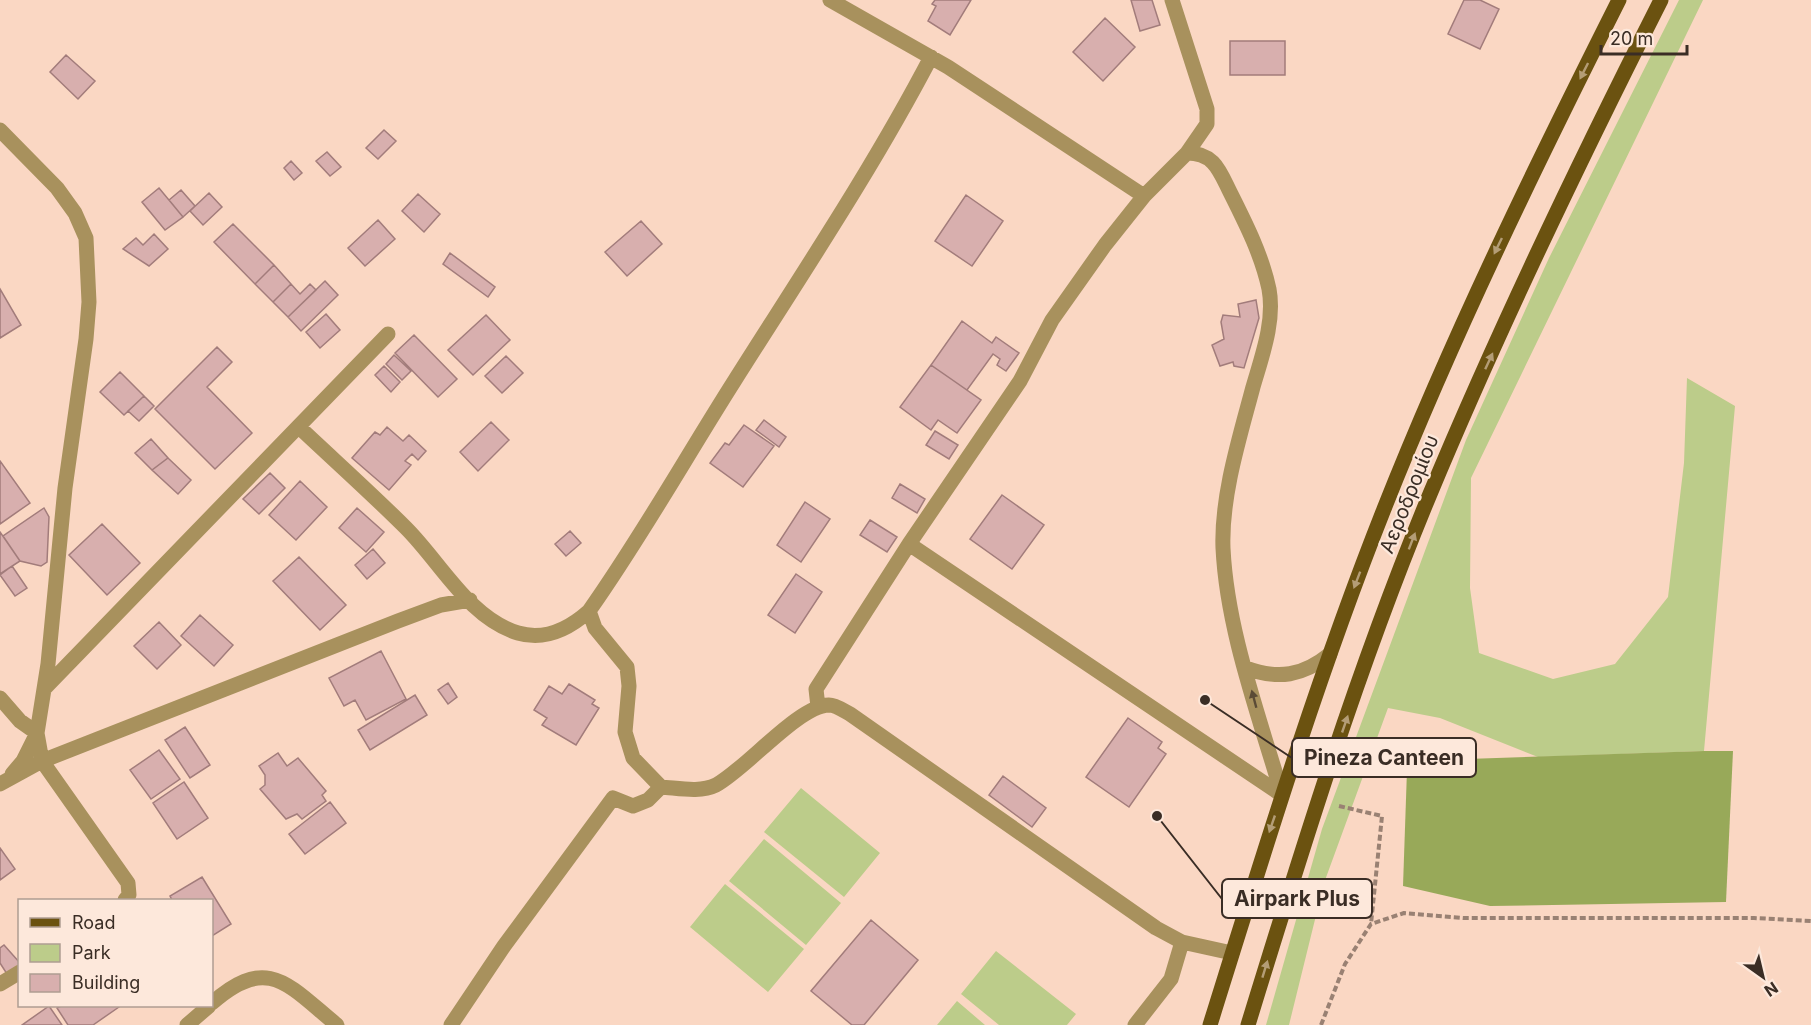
<svg xmlns="http://www.w3.org/2000/svg" width="1811" height="1025" font-family="Inter,sans-serif">
	<style>
		.green { fill: #bccc8a }
		.forest { fill: #98a959 }
		.building { fill: #d8afae; stroke: #a27c7b; stroke-width: 1.5 }
		.lines { fill: none; stroke-linecap: round; stroke-linejoin: round }
		.path { stroke: #998173; stroke-width: 4; stroke-dasharray: 6 3; stroke-linecap: butt }
		.minor { stroke: #a8915d; stroke-width: 15 }
		.major { stroke: #6b5210; stroke-width: 15 }
		.oneway { fill: #b49d76 }
		.oneway2 { fill: #5b4b36 }
		.labels { text-anchor: middle; stroke-width: 4.5; stroke-linejoin: round; paint-order: stroke }
		.street-label { font-size: 20px; fill: #3a2d25; stroke: #fde8db }
		.leader { fill: none; stroke: #3a2d25; stroke-width: 2 }
		.callout-dot { fill: #3a2d25; stroke: #fde8db; stroke-width: 2 }
		.callout { fill: #fde8db; stroke: #3a2d25; stroke-width: 2 }
		.callout-label { font-size: 21px; text-anchor: middle; font-weight: bold; fill: #3a2d25 }
	</style>
	<rect width="100%" height="100%" fill="#fad7c3"/>
	<!-- green -->
	<path class="green" d="M 1679,0 L 1703,0 L 1471,478 L 1470,588 L 1479,653 L 1553,679 L 1615,664 L 1668,597 L 1684,463 L 1687,378 L 1735,406 L 1704,751 L 1538,757 L 1440,718 L 1388,708 L 1324,883 L 1289,1025 L 1266,1025 L 1322,829 L 1466,440 L 1549,258 Z
		M 801,788 L 880,853 L 844,897 L 764,832 Z
		M 764,839 L 841,903 L 806,945 L 729,881 Z
		M 725,884 L 804,949 L 768,992 L 690,927 Z
		M 996,951 L 1076,1014 L 1067,1025 L 999,1025 L 961,994 Z
		M 957,1001 L 985,1025 L 937,1025 Z"/>
	<!-- forest -->
	<path class="forest" d="M 1704,751 L 1733,751 L 1726,902 L 1490,906 L 1403,886 L 1407,770 L 1467,759 Z"/>
	<!-- building -->
	<path class="building" d="M 935,0 L 971,0 L 950,35 L 928,21 L 936,6 L 932,4 Z
		M 1131,0 L 1152,0 L 1160,25 L 1140,31 Z
		M 1464,0 L 1480,0 L 1499,9 L 1480,49 L 1448,34 Z
		M 1105,18 L 1135,47 L 1103,81 L 1073,52 Z
		M 1230,41 L 1285,41 L 1285,75 L 1230,75 Z
		M 66,55 L 95,81 L 78,99 L 50,72 Z
		M 384,130 L 396,141 L 378,159 L 366,148 Z
		M 327,152 L 341,167 L 330,176 L 316,161 Z
		M 291,161 L 302,173 L 294,180 L 284,168 Z
		M 159,188 L 183,217 L 165,230 L 142,202 Z
		M 181,190 L 195,206 L 183,217 L 169,200 Z
		M 209,193 L 222,207 L 203,225 L 190,211 Z
		M 418,194 L 440,214 L 424,232 L 402,211 Z
		M 966,195 L 1003,221 L 972,266 L 935,241 Z
		M 378,220 L 395,239 L 365,266 L 348,248 Z
		M 641,221 L 662,244 L 627,276 L 605,252 Z
		M 233,224 L 274,265 L 255,284 L 214,242 Z
		M 154,234 L 168,249 L 149,266 L 123,249 L 136,238 L 143,245 Z
		M 450,253 L 495,287 L 488,297 L 443,264 Z
		M 274,265 L 291,284 L 273,302 L 255,284 Z
		M 325,281 L 338,295 L 301,331 L 288,317 Z
		M 291,284 L 300,294 L 310,284 L 316,290 L 288,317 L 273,302 Z
		M 0,289 L 21,325 L 0,338 Z
		M 1256,300 L 1259,318 L 1244,368 L 1234,366 L 1233,362 L 1220,366 L 1212,345 L 1224,339 L 1221,322 L 1223,315 L 1240,317 L 1238,304 Z
		M 326,314 L 340,330 L 320,348 L 306,332 Z
		M 486,315 L 510,340 L 473,375 L 448,350 Z
		M 962,321 L 992,343 L 996,337 L 1019,353 L 1006,371 L 997,365 L 1000,359 L 993,354 L 967,390 L 931,365 Z
		M 414,335 L 457,379 L 438,397 L 395,353 Z
		M 217,347 L 232,362 L 207,387 L 252,433 L 215,469 L 155,409 Z
		M 394,355 L 411,371 L 402,380 L 386,364 Z
		M 506,356 L 523,373 L 502,393 L 485,376 Z
		M 931,365 L 981,400 L 957,433 L 938,420 L 931,430 L 900,407 Z
		M 384,366 L 400,382 L 391,392 L 375,375 Z
		M 120,372 L 144,396 L 124,415 L 100,392 Z
		M 144,396 L 154,406 L 139,421 L 128,411 Z
		M 764,420 L 786,437 L 779,447 L 756,430 Z
		M 491,422 L 509,440 L 478,471 L 460,452 Z
		M 744,425 L 774,446 L 743,487 L 710,463 L 725,443 L 729,445 Z
		M 387,427 L 403,441 L 409,435 L 426,451 L 418,460 L 412,454 L 405,461 L 411,465 L 389,490 L 352,458 L 375,432 L 380,435 Z
		M 935,431 L 958,445 L 949,459 L 926,445 Z
		M 151,439 L 168,458 L 152,470 L 135,453 Z
		M 168,458 L 191,480 L 178,494 L 152,470 Z
		M 0,461 L 30,503 L 0,524 Z
		M 270,473 L 285,488 L 259,514 L 243,499 Z
		M 300,481 L 327,507 L 296,540 L 269,515 Z
		M 900,484 L 925,499 L 917,513 L 892,498 Z
		M 1002,495 L 1044,525 L 1012,569 L 970,539 Z
		M 805,502 L 830,519 L 801,562 L 777,545 Z
		M 44,508 L 49,517 L 47,562 L 41,566 L 20,561 L 3,536 Z
		M 357,508 L 384,532 L 366,552 L 339,528 Z
		M 870,520 L 897,537 L 887,552 L 860,535 Z
		M 102,524 L 140,563 L 107,595 L 69,555 Z
		M 570,531 L 581,543 L 566,556 L 555,544 Z
		M 0,532 L 20,561 L 0,574 Z
		M 373,549 L 385,563 L 367,579 L 355,565 Z
		M 299,557 L 346,605 L 320,630 L 273,581 Z
		M 12,566 L 27,588 L 15,596 L 0,575 Z
		M 796,574 L 822,592 L 795,633 L 768,615 Z
		M 200,615 L 233,645 L 214,666 L 181,636 Z
		M 159,622 L 181,645 L 157,669 L 134,646 Z
		M 381,651 L 406,699 L 366,720 L 355,700 L 344,706 L 329,678 Z
		M 448,683 L 457,697 L 448,704 L 438,690 Z
		M 569,684 L 595,700 L 592,704 L 599,708 L 576,745 L 542,725 L 547,718 L 534,710 L 549,686 L 562,694 Z
		M 415,695 L 427,715 L 370,750 L 358,730 Z
		M 1128,718 L 1162,742 L 1158,748 L 1166,754 L 1129,807 L 1086,777 Z
		M 185,727 L 210,765 L 190,778 L 165,740 Z
		M 159,750 L 180,779 L 151,799 L 130,770 Z
		M 278,753 L 287,766 L 298,758 L 326,791 L 322,795 L 326,801 L 302,819 L 297,814 L 286,819 L 260,789 L 265,785 L 265,775 L 259,766 Z
		M 1003,776 L 1046,808 L 1032,827 L 989,795 Z
		M 184,782 L 208,818 L 177,839 L 153,803 Z
		M 330,802 L 346,823 L 305,854 L 289,834 Z
		M 0,848 L 15,869 L 0,880 Z
		M 202,877 L 231,924 L 212,936 L 212,900 L 172,900 L 170,896 Z
		M 871,920 L 918,960 L 864,1025 L 852,1025 L 811,991 Z
		M 4,945 L 20,963 L 20,965 L 7,974 L 0,963 L 0,948 Z
		M 49,1006 L 62,1025 L 22,1025 Z
		M 61,1006 L 118,1006 L 119,1007 L 93,1025 L 68,1025 L 57,1008 Z"/>
	<g class="lines">
		<!-- path -->
		<path class="path" d="M 1339,806 L 1382,816 L 1371,924
			M 1321,1025 L 1345,964 L 1371,924 L 1404,913 L 1463,918 L 1754,918 L 1811,921"/>
		<!-- minor -->
		<path class="minor" d="M 830,0 L 948,67 L 1144,196
			M 1172,0 L 1207,109 L 1207,124 L 1187,153
			M 0,130 L 57,188 L 75,213 L 86,238 L 89,302 L 86,339 L 65,488 L 48,664 L 37,733 L 42,761 L 128,883 L 129,895 L 125,900
			M 299,427 C 335,461 371,493 406,528 C 441,563 469,618 518,633 C 545,641 570,628 589,611 C 642,536 686,457 735,380 C 802,274 873,168 931,57
			M 909,544 L 1282,795
			M 589,611 L 595,628 L 627,667 L 629,686 L 625,732 L 633,758 L 661,787 C 678,788 700,793 716,785 C 747,768 798,706 829,705 C 836,705 844,711 850,714 L 1156,928 L 1182,942 L 1232,953
			M 1246,668 C 1278,680 1303,676 1330,654
			M 44,689 L 388,334
			M 0,698 L 20,721 L 37,733 L 23,761 L 12,774
			M 818,707 L 816,689 L 909,544 L 1020,381 L 1052,320 L 1105,245 L 1144,196 L 1187,153 C 1216,153 1220,173 1232,196 C 1247,226 1262,256 1269,289 C 1275,321 1262,356 1253,387 C 1240,436 1221,496 1223,548 C 1227,631 1259,715 1282,795
			M 0,784 L 42,761 L 398,621 L 441,605 L 470,600
			M 0,984 L 20,972
			M 212,1003 C 268,953 289,986 337,1025
			M 187,1025 L 209,1006
			M 451,1025 L 504,946 L 613,798 L 633,806 L 648,800 L 661,787
			M 1135,1025 L 1171,979 L 1182,942"/>
		<!-- major -->
		<path class="major" d="M 1210,1025 C 1264,852 1317,678 1384,509 C 1453,335 1535,167 1619,0
			M 1248,1025 C 1303,846 1358,667 1430,494 C 1500,326 1579,162 1661,0"/>
	</g>
	<!-- one-way arrows -->
	<defs><path id="oneway-solid" d="M-6-.8H1V-3.2L6.5 0L1 3.2V.8H-6Z" transform="scale(1.5)"/></defs>
	<g class="oneway">
		<use href="#oneway-solid" transform="translate(1584 71) rotate(117)"/>
		<use href="#oneway-solid" transform="translate(1498 246) rotate(116)"/>
		<use href="#oneway-solid" transform="translate(1489 361) rotate(-65)"/>
		<use href="#oneway-solid" transform="translate(1412 541) rotate(-69)"/>
		<use href="#oneway-solid" transform="translate(1357 580) rotate(111)"/>
		<use href="#oneway-solid" transform="translate(1345 724) rotate(-71)"/>
		<use href="#oneway-solid" transform="translate(1272 824) rotate(109)"/>
		<use href="#oneway-solid" transform="translate(1265 969) rotate(-73)"/>
	</g>
	<use class="oneway2" href="#oneway-solid" transform="translate(1254 699) rotate(-105)"/>
	<g class="labels">
		<!-- street labels -->
		<g class="street-label">
			<text transform="translate(1409 494) rotate(-68)" y="7">Αεροδρομίου</text>
		</g>
	</g>
	<!-- callouts -->
	<path class="leader" d="M1205 700L1292 758M1157 816L1222 899"/>
	<g class="callout-dot">
		<circle cx="1205" cy="700" r="6"/>
		<circle cx="1157" cy="816" r="6"/>
	</g>
	<g class="callout">
		<rect x="1292" y="738" width="184" height="39" rx="6"/>
		<rect x="1222" y="879" width="150" height="39" rx="6"/>
	</g>
	<g class="callout-label">
		<text x="1384" y="765">Pineza Canteen</text>
		<text x="1297" y="906">Airpark Plus</text>
	</g>
	<!-- legend -->
	<rect x="18" y="899" width="195" height="108" fill="#fde8db" stroke="#af9d92" stroke-width="1.5"/>
	<rect x="30" y="918" width="30" height="9" fill="#6b5210" stroke="#af9d92" stroke-width="1.5"/>
	<text x="72" y="929" font-size="18" fill="#3a2d25">Road</text>
	<rect x="30" y="944" width="30" height="18" fill="#bccc8a" stroke="#af9d92" stroke-width="1.5"/>
	<text x="72" y="959" font-size="18" fill="#3a2d25">Park</text>
	<rect x="30" y="974" width="30" height="18" fill="#d8afae" stroke="#af9d92" stroke-width="1.5"/>
	<text x="72" y="989" font-size="18" fill="#3a2d25">Building</text>
	<!-- north arrow -->
	<g transform="translate(1763 977) rotate(146)" stroke="#fde8db" stroke-width="4.5" paint-order="stroke">
	<path d="M0-4.5L10 22L0 15L-10 22Z" fill="#3a2d25"/>
	<text y="-9" font-size="16" font-weight="bold" text-anchor="middle" fill="#3a2d25">N</text>
	</g>
	<!-- scale -->
	<path d="M1601 45v9h86v-9" fill="none" stroke="#3a2d25" stroke-width="3"/>
	<text x="1610" y="45" font-size="18" fill="#3a2d25" stroke="#fde8db" stroke-width="4.5" paint-order="stroke">20 m</text>
</svg>
